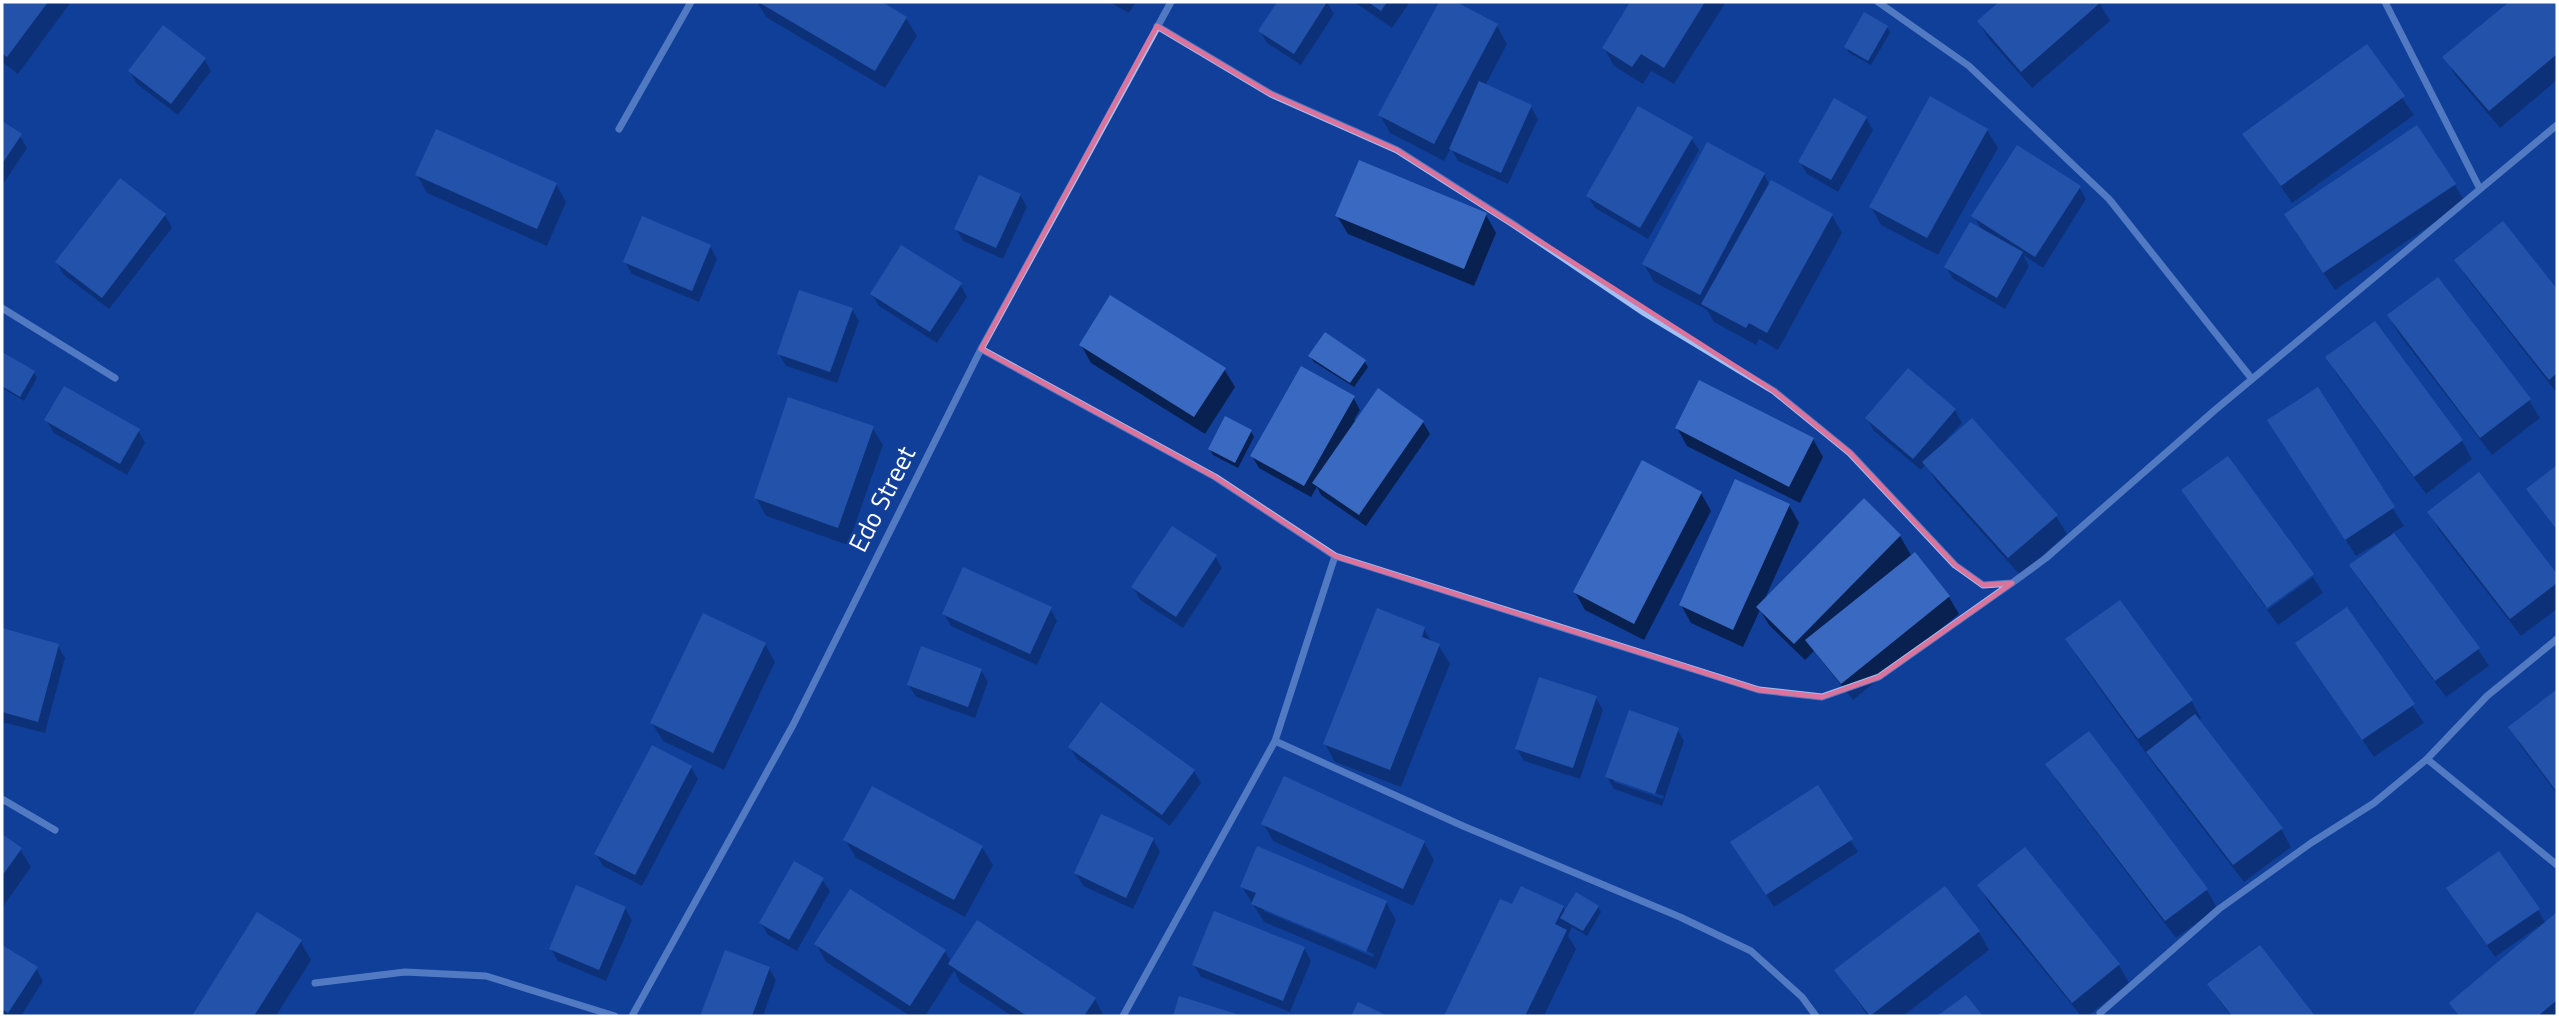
<svg xmlns="http://www.w3.org/2000/svg" width="2559" height="1018" font-family="'Titillium Web',sans-serif">
	<style>
		.shadow { fill: #0007; fill-rule: evenodd }
		.building { fill: #3a69c1 }
		.lines { fill: none; stroke-linecap: round; stroke-linejoin: round }
		.street { stroke: #a3c0f4; stroke-width: 7 }
		.marked { fill: none; stroke: #da749d; stroke-width: 5; stroke-linejoin: round }
		.labels { text-anchor: middle; stroke-width: 5; stroke-linejoin: round; paint-order: stroke }
		.street-label { font-size: 26px; fill: #fff; stroke: #113f99 }
	</style>
	<rect width="100%" height="100%" fill="#113f99"/>
	<!-- shadow -->
	<path class="shadow" d="M 2,2 L 71,2 L 18,74 L 2,62 Z
		M 757,2 L 879,2 L 906,18 L 917,36 L 885,88 L 766,17 Z
		M 1109,2 L 1136,2 L 1129,13 Z
		M 1279,2 L 1327,2 L 1334,14 L 1301,65 L 1267,43 L 1260,31 Z
		M 1354,2 L 1410,2 L 1392,28 Z
		M 1441,2 L 1452,2 L 1497,26 L 1507,44 L 1485,86 L 1531,107 L 1538,119 L 1508,184 L 1458,161 L 1451,148 L 1444,161 L 1390,133 L 1380,115 Z
		M 1632,2 L 1726,2 L 1674,84 L 1651,71 L 1643,84 L 1614,66 L 1604,48 Z
		M 2002,2 L 2099,2 L 2110,21 L 2032,88 L 1989,39 L 1979,22 Z
		M 2512,2 L 2557,2 L 2557,80 L 2500,128 L 2455,75 L 2445,57 Z
		M 1887,27 L 1890,33 L 1871,65 L 1849,53 L 1846,47 Z
		M 2367,47 L 2414,115 L 2292,203 L 2245,134 Z
		M 204,59 L 211,71 L 178,115 L 137,84 L 130,72 Z
		M 1866,118 L 1873,130 L 1838,192 L 1807,174 L 1800,162 Z
		M 2,123 L 20,136 L 27,148 L 2,186 Z
		M 1987,130 L 1998,148 L 1938,255 L 1881,225 L 1871,207 Z
		M 1691,138 L 1699,150 L 1648,239 L 1595,208 L 1588,196 Z
		M 1764,174 L 1770,186 L 1832,215 L 1842,233 L 1778,350 L 1759,339 L 1756,345 L 1714,322 L 1707,310 L 1654,282 L 1644,264 Z
		M 417,175 L 556,184 L 566,202 L 547,246 L 427,193 Z
		M 2455,185 L 2465,202 L 2335,290 L 2296,233 Z
		M 2079,187 L 2086,199 L 2043,268 L 2023,255 L 2029,266 L 2005,309 L 1953,279 L 1946,267 L 1982,231 L 1974,216 Z
		M 1020,195 L 1027,207 L 1003,259 L 963,241 L 956,229 Z
		M 165,215 L 172,228 L 109,309 L 64,275 L 57,263 Z
		M 1486,215 L 1496,233 L 1474,286 L 1348,234 L 1337,216 Z
		M 2503,223 L 2557,292 L 2557,393 L 2467,278 L 2456,260 Z
		M 710,246 L 717,259 L 699,302 L 632,274 L 625,262 Z
		M 2437,279 L 2529,400 L 2540,418 L 2492,455 L 2399,334 L 2389,316 Z
		M 960,284 L 967,297 L 937,343 L 879,306 L 872,294 Z
		M 852,309 L 859,321 L 837,383 L 786,366 L 779,354 Z
		M 2374,324 L 2462,441 L 2472,459 L 2426,494 L 2338,376 L 2327,358 Z
		M 1081,345 L 1224,369 L 1235,387 L 1205,434 L 1091,363 Z
		M 2,354 L 34,372 L 37,378 L 24,401 L 2,388 Z
		M 1310,356 L 1364,361 L 1368,367 L 1354,387 L 1314,362 Z
		M 2317,390 L 2404,526 L 2392,533 L 2478,649 L 2489,666 L 2446,697 L 2362,584 L 2352,566 L 2387,540 L 2386,538 L 2356,556 L 2280,438 Z
		M 1353,397 L 1360,410 L 1354,420 L 1357,422 L 1423,422 L 1430,434 L 1366,526 L 1321,495 L 1317,487 L 1311,497 L 1259,468 L 1252,456 Z
		M 1955,410 L 1962,423 L 1947,439 L 2056,516 L 2067,534 L 2020,575 L 1935,480 L 1926,464 L 1921,470 L 1874,431 L 1867,418 Z
		M 46,420 L 138,430 L 145,443 L 127,475 L 54,433 Z
		M 872,427 L 883,445 L 848,545 L 766,516 L 756,498 Z
		M 1677,428 L 1813,439 L 1823,457 L 1800,503 L 1687,446 Z
		M 1251,431 L 1254,437 L 1238,468 L 1213,455 L 1210,449 Z
		M 2479,475 L 2557,577 L 2557,609 L 2521,636 L 2439,530 L 2429,512 Z
		M 2183,490 L 2311,574 L 2265,607 Z
		M 1701,493 L 1711,511 L 1644,640 L 1585,610 L 1575,592 Z
		M 1789,505 L 1799,523 L 1764,601 L 1900,536 L 1912,557 L 1949,597 L 1959,614 L 1853,700 L 1814,651 L 1805,660 L 1769,625 L 1760,610 L 1743,647 L 1691,623 L 1681,605 Z
		M 1215,556 L 1222,568 L 1183,628 L 1140,600 L 1133,587 Z
		M 2313,577 L 2323,593 L 2278,625 L 2267,610 Z
		M 1050,608 L 1057,621 L 1037,665 L 951,626 L 944,614 Z
		M 2347,609 L 2424,723 L 2374,757 L 2308,661 Z
		M 1424,629 L 1432,643 L 1439,646 L 1450,664 L 1401,787 L 1335,762 L 1325,744 Z
		M 2,630 L 58,646 L 65,658 L 45,733 L 2,722 Z
		M 2067,640 L 2191,700 L 2201,718 L 2198,721 L 2281,829 L 2291,847 L 2244,882 L 2158,770 L 2078,658 Z
		M 765,644 L 775,662 L 724,770 L 663,741 L 652,723 Z
		M 981,670 L 988,682 L 975,718 L 916,697 L 909,685 Z
		M 2556,693 L 2557,695 L 2557,794 L 2520,745 L 2510,727 Z
		M 1596,698 L 1603,710 L 1580,779 L 1524,761 L 1517,749 Z
		M 1677,729 L 1684,741 L 1662,806 L 1614,789 L 1607,777 ZM 1614,778 L 1664,796 L 1663,799 L 1614,782 Z
		M 1070,747 L 1194,771 L 1201,783 L 1170,826 L 1077,759 Z
		M 2048,764 L 2207,890 L 2217,908 L 2176,938 L 2058,782 Z
		M 691,767 L 698,779 L 642,886 L 603,866 L 596,854 Z
		M 1817,788 L 1858,852 L 1774,907 L 1740,854 Z
		M 1263,823 L 1424,842 L 1434,860 L 1413,906 L 1273,841 Z
		M 2,836 L 20,849 L 31,867 L 2,908 Z
		M 1153,839 L 1160,852 L 1133,909 L 1083,886 L 1076,873 Z
		M 845,840 L 982,847 L 993,865 L 965,917 L 856,858 Z
		M 2025,849 L 2119,965 L 2129,983 L 2088,1016 L 2081,1016 L 1989,903 L 1979,885 Z
		M 822,879 L 830,891 L 797,951 L 768,935 L 761,923 Z
		M 1242,887 L 1386,902 L 1396,920 L 1376,969 L 1264,922 ZM 1264,907 L 1374,954 L 1373,957 L 1264,911 Z
		M 1944,888 L 1979,932 L 1989,950 L 1903,1016 L 1868,1016 L 1836,971 Z
		M 1501,901 L 1513,907 L 1563,907 L 1566,912 L 1598,907 L 1601,912 L 1587,936 L 1572,927 L 1568,936 L 1576,949 L 1544,1016 L 1446,1016 Z
		M 2456,901 L 2538,910 L 2546,924 L 2557,915 L 2557,1016 L 2458,1016 L 2451,1004 L 2543,926 L 2542,924 L 2495,957 Z
		M 625,908 L 632,920 L 606,981 L 558,961 L 551,949 Z
		M 257,914 L 301,942 L 311,960 L 276,1016 L 194,1016 Z
		M 816,944 L 945,951 L 951,962 L 1095,999 L 1104,1016 L 1012,1016 L 960,982 L 954,971 L 925,1016 L 910,1016 L 826,962 Z
		M 2,947 L 36,968 L 43,981 L 21,1016 L 2,1016 Z
		M 2260,947 L 2313,1016 L 2231,1016 L 2220,1002 L 2210,984 Z
		M 1304,948 L 1311,961 L 1290,1012 L 1201,977 L 1194,965 Z
		M 726,952 L 769,968 L 776,980 L 763,1016 L 702,1016 Z"/>
	<!-- building -->
	<path class="building" d="M 2,2 L 48,2 L 7,57 L 2,53 Z
		M 758,2 L 882,2 L 907,17 L 875,71 Z
		M 1277,2 L 1327,2 L 1294,54 L 1258,31 Z
		M 1368,2 L 1387,2 L 1381,11 Z
		M 1439,2 L 1456,2 L 1498,24 L 1434,144 L 1378,115 Z
		M 1630,2 L 1705,2 L 1664,68 L 1641,54 L 1632,67 L 1602,48 Z
		M 1999,2 L 2101,2 L 2021,72 L 1977,21 Z
		M 2509,2 L 2557,2 L 2557,54 L 2489,111 L 2442,57 Z
		M 1864,12 L 1888,26 L 1868,61 L 1844,47 Z
		M 163,25 L 206,58 L 171,104 L 128,71 Z
		M 2367,44 L 2405,96 L 2281,186 L 2242,134 Z
		M 1479,81 L 1532,105 L 1501,173 L 1449,149 Z
		M 1930,96 L 1988,129 L 1927,238 L 1869,207 Z
		M 1834,98 L 1867,117 L 1831,180 L 1798,162 Z
		M 1638,106 L 1693,137 L 1640,228 L 1586,196 Z
		M 2,121 L 22,134 L 2,164 Z
		M 2417,125 L 2456,184 L 2323,273 L 2284,214 Z
		M 436,129 L 557,183 L 537,229 L 415,175 Z
		M 1707,142 L 1765,173 L 1700,295 L 1642,264 Z
		M 2017,145 L 2081,186 L 2035,257 L 1971,216 Z
		M 1359,160 L 1487,213 L 1464,269 L 1335,216 Z
		M 979,175 L 1021,194 L 996,248 L 954,229 Z
		M 120,178 L 166,214 L 102,298 L 55,262 Z
		M 1771,180 L 1833,214 L 1767,333 L 1749,323 L 1746,328 L 1701,304 Z
		M 642,216 L 711,245 L 692,291 L 623,262 Z
		M 2503,221 L 2557,289 L 2557,373 L 2549,380 L 2454,260 Z
		M 1970,222 L 2023,252 L 1997,298 L 1944,267 Z
		M 901,245 L 962,283 L 930,332 L 870,294 Z
		M 2438,277 L 2531,399 L 2480,438 L 2387,315 Z
		M 799,290 L 853,308 L 830,372 L 777,354 Z
		M 1110,295 L 1226,368 L 1194,417 L 1079,345 Z
		M 2375,321 L 2463,440 L 2414,477 L 2325,357 Z
		M 1325,332 L 1366,360 L 1350,383 L 1308,356 Z
		M 2,352 L 35,371 L 20,397 L 2,386 Z
		M 1301,366 L 1355,396 L 1304,486 L 1250,456 Z
		M 1908,368 L 1956,409 L 1913,459 L 1865,418 Z
		M 1699,380 L 1814,438 L 1789,487 L 1675,428 Z
		M 64,386 L 140,429 L 120,464 L 44,420 Z
		M 2318,387 L 2395,507 L 2345,540 L 2267,420 Z
		M 1378,388 L 1424,421 L 1359,515 L 1312,483 Z
		M 788,397 L 874,426 L 838,528 L 754,498 Z
		M 1225,416 L 1252,430 L 1235,463 L 1208,449 Z
		M 1972,418 L 2058,515 L 2008,558 L 1922,462 Z
		M 2228,456 L 2314,574 L 2267,608 L 2181,490 Z
		M 1642,460 L 1702,492 L 1634,624 L 1573,592 Z
		M 2557,465 L 2557,530 L 2526,489 Z
		M 2479,472 L 2557,574 L 2557,583 L 2510,619 L 2427,512 Z
		M 1735,479 L 1790,504 L 1733,630 L 1679,605 Z
		M 1864,498 L 1901,535 L 1794,644 L 1756,607 Z
		M 1172,526 L 1217,555 L 1176,617 L 1131,587 Z
		M 2394,533 L 2480,648 L 2435,681 L 2349,565 Z
		M 1915,552 L 1950,596 L 1841,684 L 1805,640 Z
		M 963,567 L 1052,607 L 1030,654 L 942,614 Z
		M 2120,600 L 2193,700 L 2138,739 L 2065,639 Z
		M 2347,607 L 2415,704 L 2362,740 L 2295,643 Z
		M 1377,608 L 1425,627 L 1422,637 L 1440,644 L 1390,770 L 1323,744 Z
		M 703,613 L 766,643 L 713,753 L 650,723 Z
		M 2,628 L 59,644 L 38,722 L 2,712 Z
		M 921,646 L 982,669 L 968,707 L 907,685 Z
		M 1539,677 L 1597,696 L 1573,768 L 1515,749 Z
		M 2556,690 L 2557,692 L 2557,792 L 2508,727 Z
		M 1101,702 L 1195,770 L 1162,815 L 1068,747 Z
		M 1629,710 L 1679,728 L 1655,794 L 1605,777 Z
		M 2195,714 L 2283,828 L 2233,865 L 2146,752 Z
		M 2089,731 L 2208,889 L 2165,921 L 2045,764 Z
		M 652,745 L 692,766 L 635,875 L 594,854 Z
		M 1284,776 L 1425,841 L 1403,889 L 1261,824 Z
		M 1818,785 L 1853,839 L 1766,895 L 1730,842 Z
		M 872,786 L 983,846 L 954,900 L 843,840 Z
		M 1101,814 L 1154,838 L 1126,898 L 1074,873 Z
		M 2,834 L 22,848 L 2,876 Z
		M 1257,846 L 1387,901 L 1366,952 L 1251,904 L 1256,893 L 1240,887 Z
		M 2025,847 L 2120,964 L 2072,1003 L 1977,885 Z
		M 2499,851 L 2540,909 L 2487,945 L 2446,888 Z
		M 794,861 L 824,878 L 789,940 L 759,923 Z
		M 576,885 L 626,907 L 599,970 L 549,949 Z
		M 1521,886 L 1564,906 L 1555,924 L 1567,930 L 1525,1016 L 1444,1016 L 1500,899 L 1512,904 Z
		M 1945,886 L 1980,931 L 1870,1016 L 1834,970 Z
		M 850,889 L 946,950 L 910,1006 L 814,944 Z
		M 1576,892 L 1599,906 L 1583,931 L 1560,918 Z
		M 1214,911 L 1305,947 L 1283,1001 L 1192,965 Z
		M 257,912 L 302,940 L 254,1016 L 192,1016 Z
		M 2557,912 L 2557,1000 L 2538,1016 L 2459,1016 L 2449,1003 Z
		M 977,920 L 1096,998 L 1084,1016 L 1027,1016 L 948,964 Z
		M 2,945 L 38,967 L 8,1013 L 2,1009 Z
		M 2260,945 L 2315,1016 L 2232,1016 L 2207,984 Z
		M 725,950 L 770,967 L 752,1016 L 700,1016 Z
		M 1966,995 L 1983,1016 L 1937,1016 Z
		M 1179,996 L 1243,1016 L 1173,1016 Z
		M 1358,1002 L 1388,1016 L 1351,1016 Z"/>
	<g class="lines">
		<!-- street -->
		<path class="street" d="M 1878,2 L 1969,66 L 2109,199 L 2252,379
			M 2385,2 L 2480,189
			M 1157,26 L 1271,94 L 1397,150 L 1513,224 L 1645,313 L 1774,391 L 1850,453 L 1955,565 L 1983,585 L 2012,583 L 2046,558 L 2215,410 L 2557,125
			M 619,129 L 691,2
			M 2,308 L 115,378
			M 981,349 L 1215,477 L 1335,556 L 1275,741 L 1463,826 L 1680,917 L 1751,951 L 1802,997 L 1816,1016
			M 1335,556 L 1759,690 L 1822,697 L 1879,677 L 2012,583
			M 2427,759 L 2557,865
			M 2,799 L 55,830
			M 315,983 L 405,972 L 486,976 L 615,1016
			M 2100,1013 L 2219,909 L 2311,843 L 2374,803 L 2427,759 L 2487,696 L 2557,639
			M 632,1016 L 793,725 L 981,349 L 1171,2
			M 1123,1016 L 1275,741"/>
	</g>
	<!-- marked area -->
	<path d="M0 0H2559V1018H0ZM 1157,26 L 1271,94 L 1397,150 L 1774,391 L 1850,453 L 1955,565 L 1983,585 L 2012,583 L 1879,677 L 1822,697 L 1759,690 L 1335,556 L 1215,477 L 981,349 Z" fill="#113f99" fill-opacity=".55" fill-rule="evenodd"/>
	<path class="marked" d="M 1157,26 L 1271,94 L 1397,150 L 1774,391 L 1850,453 L 1955,565 L 1983,585 L 2012,583 L 1879,677 L 1822,697 L 1759,690 L 1335,556 L 1215,477 L 981,349 Z"/>
	<g class="labels">
		<!-- street labels -->
		<g class="street-label">
			<text transform="translate(882 499) rotate(-63)" y="9">Edo Street</text>
		</g>
	</g>
	<!-- border -->
	<rect width="2559" height="1018" fill="none" stroke="#ffffff" stroke-width="7"/>
</svg>
